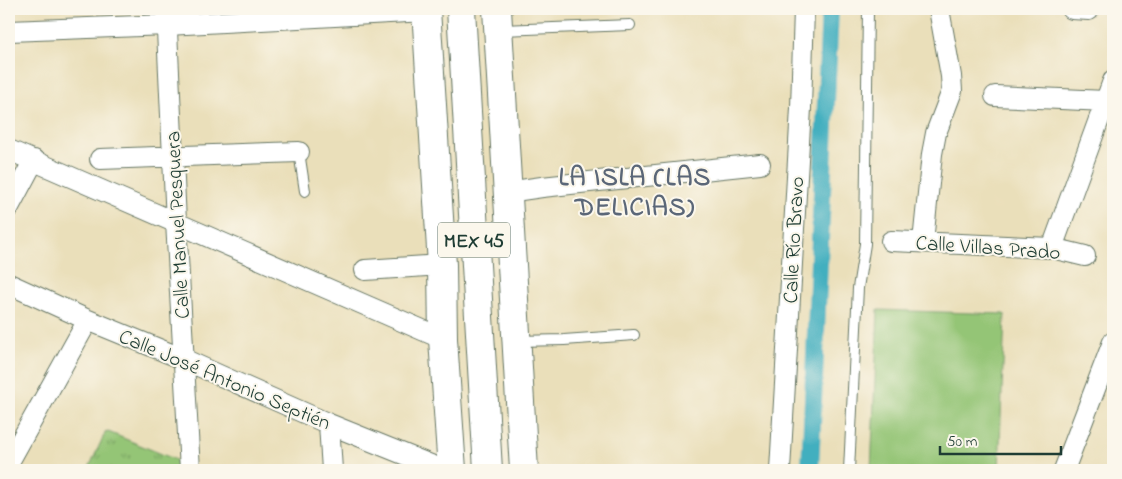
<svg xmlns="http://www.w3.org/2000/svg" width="1122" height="479" font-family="'Indie Flower',sans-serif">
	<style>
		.park { fill: url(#park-tufts); stroke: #5a8155 }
		.pitch { fill: #94c576; stroke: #5a8155 }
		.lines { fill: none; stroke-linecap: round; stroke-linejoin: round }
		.canal { stroke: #42afbf; stroke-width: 18 }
		.lane-casing { stroke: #667663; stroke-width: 12 }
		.street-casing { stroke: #667663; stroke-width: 22 }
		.secondary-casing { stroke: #667663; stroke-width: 30 }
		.highway-casing { stroke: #667663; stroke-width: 30 }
		.lane { stroke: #fff; stroke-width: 10 }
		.street { stroke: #fff; stroke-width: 20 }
		.secondary { stroke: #fff; stroke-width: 28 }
		.highway { stroke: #fff; stroke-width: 28 }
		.labels { text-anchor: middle; stroke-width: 4; stroke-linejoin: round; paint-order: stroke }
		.shield { fill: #fbf7ec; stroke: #61756b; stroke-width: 1 }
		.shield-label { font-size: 20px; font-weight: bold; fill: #1f3d34 }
		.street-label { font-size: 21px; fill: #1f3d34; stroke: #fbf7ec }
		.district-label { font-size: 26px; font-weight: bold; letter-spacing: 1px; fill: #5b6778; stroke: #fbf7ec }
	</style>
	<defs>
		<pattern id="park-tufts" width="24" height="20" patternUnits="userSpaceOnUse" patternTransform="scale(1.25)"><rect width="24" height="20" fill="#94c576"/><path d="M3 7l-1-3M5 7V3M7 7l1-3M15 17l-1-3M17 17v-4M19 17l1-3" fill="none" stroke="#78a162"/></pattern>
	</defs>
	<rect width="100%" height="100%" fill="#fbf7ec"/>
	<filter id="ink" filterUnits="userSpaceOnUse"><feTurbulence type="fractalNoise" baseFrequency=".02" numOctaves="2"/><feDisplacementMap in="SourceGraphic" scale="10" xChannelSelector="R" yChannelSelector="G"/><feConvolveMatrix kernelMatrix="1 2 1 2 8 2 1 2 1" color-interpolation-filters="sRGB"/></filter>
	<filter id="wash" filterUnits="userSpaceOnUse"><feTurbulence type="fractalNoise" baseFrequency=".0096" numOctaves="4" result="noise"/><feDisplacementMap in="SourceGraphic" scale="20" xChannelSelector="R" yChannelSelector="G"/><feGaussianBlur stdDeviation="1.12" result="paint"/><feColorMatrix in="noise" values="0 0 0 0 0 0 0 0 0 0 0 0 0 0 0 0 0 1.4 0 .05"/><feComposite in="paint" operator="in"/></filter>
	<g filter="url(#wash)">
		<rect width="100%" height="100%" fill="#eadfba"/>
		<!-- park -->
		<path class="park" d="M 106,431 L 186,464 L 187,470 L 88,470 Z"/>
		<!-- pitch -->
		<path class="pitch" d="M 878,310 L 1005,314 L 999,470 L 871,470 Z"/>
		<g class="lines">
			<!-- canal -->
			<path class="canal" d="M 810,470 L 830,9"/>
		</g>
	</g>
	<g filter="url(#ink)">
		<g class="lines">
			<defs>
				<path id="lane" d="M 499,30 L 630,25
					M 299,152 L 305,191
					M 517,341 L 564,340 L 634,335
					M 849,470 L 858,288 L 865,244 L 868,9"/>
				<path id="street" d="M 166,9 L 176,222 L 190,470
					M 1072,9 L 1089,10
					M 9,31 L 167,25 L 426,11
					M 995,96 L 1106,101
					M 9,150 L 443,339
					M 100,159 L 299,152
					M 507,192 L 542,187 L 760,164
					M 9,207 L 34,160
					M 891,241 L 1052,248 L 1085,256
					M 923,242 L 932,154 L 936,133 L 952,91 L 951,76 L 939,9
					M 1052,248 L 1113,81
					M 365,270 L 442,265
					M 9,284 L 88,320 L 183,359 L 329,424 L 443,470
					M 329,424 L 332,470
					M 9,462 L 88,320
					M 780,470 L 801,108 L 804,9
					M 1064,470 L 1113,342"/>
				<path id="secondary" d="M 426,9 L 442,265 L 443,339 L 452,470"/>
				<path id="highway" d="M 461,9 L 488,470
					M 497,9 L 524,470"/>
			</defs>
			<!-- lane casing -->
			<use href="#lane" class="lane-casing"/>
			<!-- street casing -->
			<use href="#street" class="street-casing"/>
			<!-- secondary casing -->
			<use href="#secondary" class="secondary-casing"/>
			<!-- highway casing -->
			<use href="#highway" class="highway-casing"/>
			<!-- lane -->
			<use href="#lane" class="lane"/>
			<!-- street -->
			<use href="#street" class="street"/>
			<!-- secondary -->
			<use href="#secondary" class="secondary"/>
			<!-- highway -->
			<use href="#highway" class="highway"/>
		</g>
	</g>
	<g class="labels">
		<!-- shield labels -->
		<rect class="shield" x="438" y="222.5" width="72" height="35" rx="4"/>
		<g class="shield-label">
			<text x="474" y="247">MEX 45</text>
		</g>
		<!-- street labels -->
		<g class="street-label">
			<text transform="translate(177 225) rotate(-93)" y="7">Calle Manuel Pesquera</text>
			<text transform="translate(793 240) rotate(-87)" y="7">Calle Río Bravo</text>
			<text transform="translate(988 247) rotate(4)" y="7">Calle Villas Prado</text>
			<text transform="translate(225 379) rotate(23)" y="7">Calle José Antonio Septién</text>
		</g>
		<!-- district labels -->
		<g class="district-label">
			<text x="635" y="185">LA ISLA (LAS<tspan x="635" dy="30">DELICIAS)</tspan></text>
		</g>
	</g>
	<!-- margin -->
	<rect width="1122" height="479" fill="none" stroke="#fbf7ec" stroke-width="30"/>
	<!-- scale -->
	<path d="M940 446v8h121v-8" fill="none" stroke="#1f3d34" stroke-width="2.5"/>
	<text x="947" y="446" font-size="15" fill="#1f3d34" stroke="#fbf7ec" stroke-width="4" paint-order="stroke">50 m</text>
</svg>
